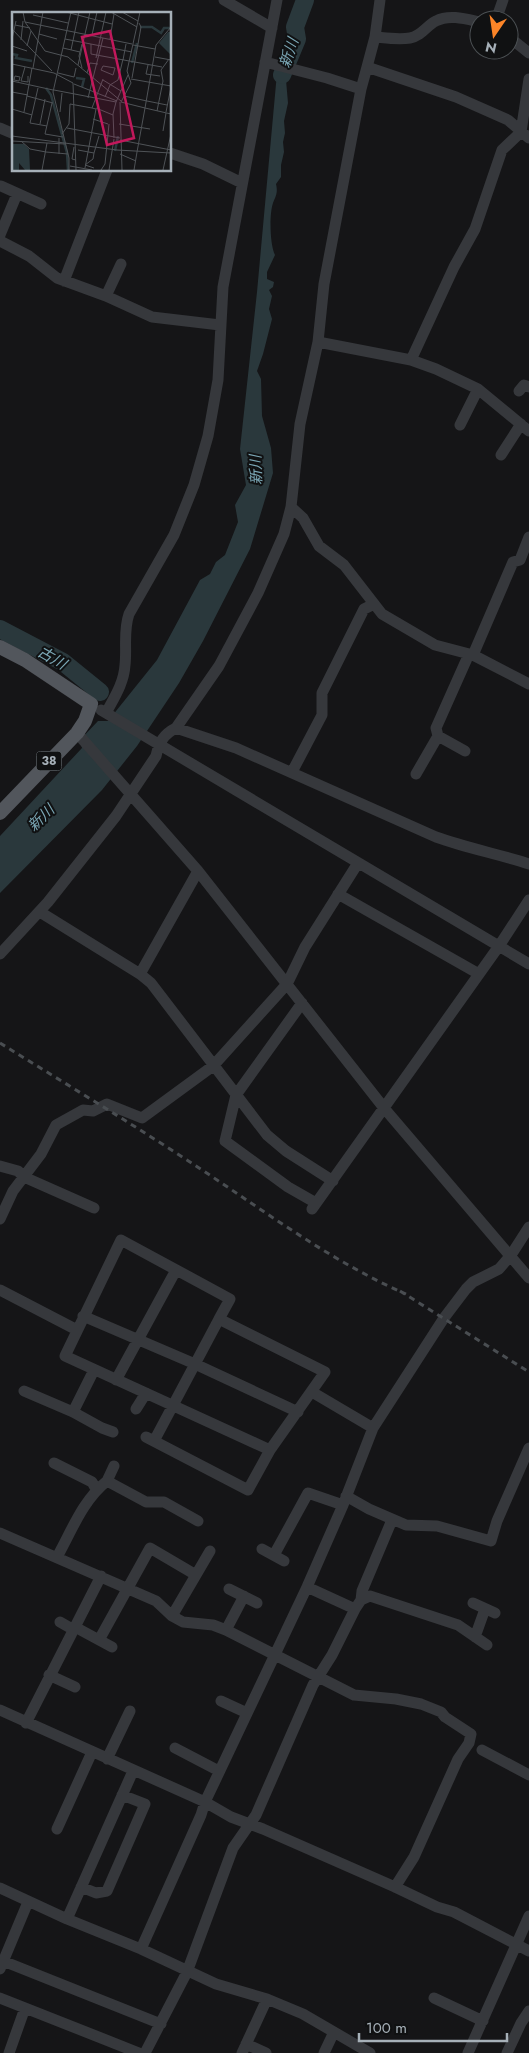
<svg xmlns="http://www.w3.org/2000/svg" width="529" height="2053" font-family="Jost,'Noto Sans JP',sans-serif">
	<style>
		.water { fill: #2a383c }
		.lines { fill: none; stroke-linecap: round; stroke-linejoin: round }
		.river { stroke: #2a383c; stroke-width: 18 }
		.minor { stroke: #36383c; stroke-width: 11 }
		.major { stroke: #52565c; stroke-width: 14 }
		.rail { stroke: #494d51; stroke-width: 3; stroke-dasharray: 6 5; stroke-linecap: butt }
		.labels { text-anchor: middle; stroke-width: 4; stroke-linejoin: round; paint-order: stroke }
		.shield { fill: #101112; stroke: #798086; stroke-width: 1 }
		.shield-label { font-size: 12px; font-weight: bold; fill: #a6b0b8 }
		.water-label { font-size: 15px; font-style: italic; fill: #7ba7b5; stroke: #101112 }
		.inset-river { fill: none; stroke: #2a383c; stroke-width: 2.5 }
		.inset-road { fill: none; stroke: #4f5357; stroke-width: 1 }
		.view { fill: #c2185b; fill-opacity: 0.15; stroke: #c2185b; stroke-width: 2.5 }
		.inset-edge { fill: none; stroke: #a6b0b8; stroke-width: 2.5 }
	</style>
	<rect width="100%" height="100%" fill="#151517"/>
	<!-- water -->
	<path class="water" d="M 285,51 L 291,53 L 286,80 L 288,103 L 284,121 L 285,133 L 283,142 L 284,152 L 281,165 L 281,177 L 276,184 C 278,193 276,195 273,203 C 269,215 270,245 275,255 L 267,272 L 267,279 L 274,282 L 273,287 L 269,290 L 272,296 L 269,309 L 272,319 L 263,354 L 257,371 L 261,379 L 262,416 L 271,448 L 273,473 L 250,549 L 203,641 L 179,683 L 137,746 L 102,790 L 0,893 L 0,836 L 82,748 L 80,740 L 98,721 L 108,721 L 157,660 L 200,580 L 210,574 L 216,562 L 225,555 L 238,522 L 235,505 L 246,485 L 240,449 L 257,292 L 277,73 Z"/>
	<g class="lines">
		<!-- river -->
		<path class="river" d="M 282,75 L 297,39 L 295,27 L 305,0
			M 0,629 L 63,662 L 100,692"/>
		<!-- minor -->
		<path class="minor" d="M 224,0 L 272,28
			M 496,20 L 503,0
			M 375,37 C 386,38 399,40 410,38 C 422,36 427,25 436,21 C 449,14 466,19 479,22
			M 509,37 L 529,53
			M 265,62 L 327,78 L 361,89 L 367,67 L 456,97 L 508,120 L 529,138
			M 367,67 L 375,37 L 380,0
			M 0,128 L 14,134
			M 170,153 L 203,164 L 242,183
			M 1,186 L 41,204
			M 0,235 L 17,194
			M 0,241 L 29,256 L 57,278 L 106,296 L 152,317 L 220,325
			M 64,281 L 107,170
			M 106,296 L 121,264
			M 318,342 L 411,360 L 436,369 L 478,389 L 529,431
			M 411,360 L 454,267 L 475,229 L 502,150 L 521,132 L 529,79
			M 519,391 L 524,385 L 529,387
			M 460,425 L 478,389
			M 501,455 L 521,424
			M 291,507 L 303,518 L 319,546 L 344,565 L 382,614 L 435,645 L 473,655 L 529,684
			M 473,655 L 513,562 L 520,560 L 529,537
			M 101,710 L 529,964
			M 106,713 C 114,698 124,683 125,665 C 127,648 123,631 129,614 L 174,535 L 194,485 L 208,436 L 218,380 L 223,287 L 277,0
			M 176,728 L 219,666 L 258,593 L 284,534 L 291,507 L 300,424 L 318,342 L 324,284 L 361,89
			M 77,733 L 198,871 L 384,1108 L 529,1278
			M 438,736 L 465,751
			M 292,772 L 322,715 L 322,693 L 364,609 L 374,604
			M 416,774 L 438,736 L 436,728 L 469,654
			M 338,894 L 479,974
			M 40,912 L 140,974 L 151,983 L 267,1135 L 286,1151 L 333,1181
			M 0,954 L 48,902 L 116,816 L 156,756 C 159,742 164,734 176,728 L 236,748 L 436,837 C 467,848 498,854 529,864
			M 140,974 L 198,871
			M 302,1003 L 236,1095 L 225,1141 L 288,1187 L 316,1203
			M 0,1166 L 18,1171 L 24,1177 L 94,1208
			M 312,1209 L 499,946 L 529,900
			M 0,1219 L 13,1191 L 41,1154 L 56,1125 L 83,1110 L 93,1111 L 107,1104 L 142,1118 L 213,1066 L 287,984 L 305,947 L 358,863
			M 121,1240 L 230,1299 L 219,1319 L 325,1372 L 270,1450 L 65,1356 Z
			M 0,1290 L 77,1330
			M 83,1316 L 195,1364 L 298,1412
			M 116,1380 L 176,1270
			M 24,1391 L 73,1412 L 102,1428 L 113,1432
			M 312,1392 L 373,1428
			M 136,1409 L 146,1393
			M 73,1412 L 94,1370
			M 146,1437 L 248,1490 L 270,1450
			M 154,1441 L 219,1319
			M 54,1463 L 92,1482 L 96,1489
			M 107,1481 L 114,1466
			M 346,1496 L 369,1509 L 406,1525 L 437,1526 L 491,1541 L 497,1521 L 529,1448
			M 0,1533 L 156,1601 L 172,1616 L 183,1622 L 213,1625 L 226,1630 L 354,1695 L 396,1699 L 421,1704 L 441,1712 L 445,1717 L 471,1734 L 469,1743 L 458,1759 L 414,1857 L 395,1887
			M 262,1549 L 284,1561
			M 274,1555 L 308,1493 L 343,1505
			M 57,1557 C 72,1530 83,1500 107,1481 L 146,1502 L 164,1502 L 198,1521
			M 307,1587 L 355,1609 L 361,1600 L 370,1596 L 458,1625 L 487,1645
			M 229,1589 L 257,1603
			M 361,1600 L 362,1591 L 392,1520
			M 473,1603 L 495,1613
			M 172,1616 L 210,1551
			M 60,1622 L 74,1630
			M 75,1627 L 112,1647
			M 226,1630 L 244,1596
			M 475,1637 L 485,1609
			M 99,1640 L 150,1548 L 196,1575
			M 49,1675 L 75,1687
			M 221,1701 L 247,1713
			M 0,1710 L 205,1802 L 231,1817 L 263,1829 L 395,1887 L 437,1907 L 454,1912 L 529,1951
			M 26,1723 L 101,1576
			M 175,1748 L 219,1771
			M 482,1750 L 529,1775
			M 107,1759 L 130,1711
			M 57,1829 L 92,1752
			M 81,1887 L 96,1893 L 107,1891 L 145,1804 L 122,1795
			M 0,1888 L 67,1919 L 141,1949 L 216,1984 L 267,1999 L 303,2014 L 370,2053
			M 67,1919 L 133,1771
			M 141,1949 L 201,1815 L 205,1802 L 307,1587 L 343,1505 L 373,1428 L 444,1318 L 466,1289 L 473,1282 L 499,1269 L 511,1255 L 529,1227
			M 3,1961 L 161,2024
			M 0,1969 L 28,1902
			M 0,1998 L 139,2053
			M 434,1998 L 483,2021
			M 246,2044 L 266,2053
			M 9,2053 L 25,2008
			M 145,2053 L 187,1972 L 233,1848 L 256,1815 L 313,1685 L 332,1655 L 355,1609
			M 242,2053 L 267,1999
			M 324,2053 L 334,2032
			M 468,2053 L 529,1916
			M 507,2053 L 521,2023 L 529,2011"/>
		<!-- major -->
		<path class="major" d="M 0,647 L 25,660 L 91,704 L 85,721 L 77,733 L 0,813"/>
		<!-- rail -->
		<path class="rail" d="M 0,1043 C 66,1084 134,1125 199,1168 C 266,1212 332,1262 406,1294
			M 400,1291 L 529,1372"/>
	</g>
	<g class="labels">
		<!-- shield labels -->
		<rect class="shield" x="36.5" y="751.5" width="25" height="19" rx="4"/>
		<g class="shield-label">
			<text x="49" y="765">38</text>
		</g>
		<!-- water labels -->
		<g class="water-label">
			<text transform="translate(289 53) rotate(-72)" y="5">新川</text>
			<text transform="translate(256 470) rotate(-92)" y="5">新川</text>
			<text transform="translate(52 658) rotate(30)" y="5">古川</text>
			<text transform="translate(41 818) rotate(-44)" y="5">新川</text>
		</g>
	</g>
	<!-- overview -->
	<g transform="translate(12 12)">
		<rect width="159" height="159" fill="#151517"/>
		<path d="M 156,20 L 159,20 L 158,42 L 147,31 ZM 0,132 L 12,132 L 17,137 L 18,158 L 13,158 L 7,151 L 7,158 L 0,158 Z" fill="#2a383c"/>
		<path class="inset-river" d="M 128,15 L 140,15 L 149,21 L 152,16 L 158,16M 0,42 L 5,43 L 4,46 L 20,49M 120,51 L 125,31M 64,66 L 72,67 L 70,75M 34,76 L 39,83 L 55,141 L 56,158M 103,139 L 106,124"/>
		<path class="inset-road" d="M 11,0 L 13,10 L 33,39 L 56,45 L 109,89M 54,0 L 100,12M 99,0 L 125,15M 110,0 L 126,9M 21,3 L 56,11M 13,10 L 120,32M 3,13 L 18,16M 159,15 L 144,33 L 133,96 L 159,102M 0,17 L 40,59M 27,22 L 45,27M 80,23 L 85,0M 0,27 L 4,9M 53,27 L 120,40M 98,27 L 102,2M 9,28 L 11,9M 70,32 L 67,44 L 70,56M 79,32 L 79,42 L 150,55M 121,33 L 143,37M 0,34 L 15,39M 15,34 L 19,19M 51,36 L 68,40M 59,38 L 67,0M 143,45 L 159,48M 84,46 L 94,0M 111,48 L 114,32M 0,52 L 42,61 L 61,71 L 64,158M 66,53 L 78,0M 136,53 L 134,62 L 148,64M 91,54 L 103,56 L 101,63 L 89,58 ZM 13,55 L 9,69 L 16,70 L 16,64M 21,56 L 31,0M 46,61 L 62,65 L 64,56M 75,61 L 78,51 L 86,52M 3,64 L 8,65 L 7,69 L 2,68 ZM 120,66 L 129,15 L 127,11M 119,67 L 159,74M 91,68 L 109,79M 0,69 L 41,78M 62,72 L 105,89M 26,76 L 18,111 L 35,114M 42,78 L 104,90 L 116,63M 0,80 L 16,83M 15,84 L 41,91M 112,84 L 135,89M 93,85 L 98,73 L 106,68 L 111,47M 76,86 L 91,26M 135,89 L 155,93M 108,90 L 110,158M 40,91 L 33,122 L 51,125M 84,96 L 101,103M 0,97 L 20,103M 145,99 L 151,69 L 149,58 L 157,47M 12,100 L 20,56M 48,100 L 50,81M 154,100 L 159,75M 81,107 L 96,112M 28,112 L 33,87M 107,112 L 138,117M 55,116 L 108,126M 151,119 L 154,101M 50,122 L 57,112 L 58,92 L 80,96M 0,124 L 105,138 L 159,141M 102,126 L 101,102 L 104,90M 108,128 L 159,138M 0,129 L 53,132M 9,129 L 18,137 L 34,140M 62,135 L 60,147 L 64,148M 66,138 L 82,141 L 87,124M 34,140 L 56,142M 125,140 L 133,96 L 109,90 L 119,71 L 115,59 L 128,0M 47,142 L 47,126M 108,142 L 124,149M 58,154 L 80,158M 73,156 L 84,97 L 80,96 L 91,67M 82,156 L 73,153 L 81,147 L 82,141M 30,158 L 35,131M 57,158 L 57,146 L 41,80 L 59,0M 89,158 L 93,152 L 97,112M 97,158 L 102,127M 122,158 L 125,140M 151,158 L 159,122"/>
		<path class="view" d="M 98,19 L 122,126 L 95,133 L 70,25 Z"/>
		<rect width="159" height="159" class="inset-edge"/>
	</g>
	<!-- north arrow -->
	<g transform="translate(494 35) rotate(193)"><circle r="24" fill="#101112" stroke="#4c5154"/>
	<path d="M0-4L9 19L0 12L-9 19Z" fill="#fc8528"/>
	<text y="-8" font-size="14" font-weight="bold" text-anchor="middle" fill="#a6b0b8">N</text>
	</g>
	<!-- scale -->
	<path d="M359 2033v8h148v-8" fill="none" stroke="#a6b0b8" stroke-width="2.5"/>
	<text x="366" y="2033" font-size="15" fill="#a6b0b8" stroke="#101112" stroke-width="4" paint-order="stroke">100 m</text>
</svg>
